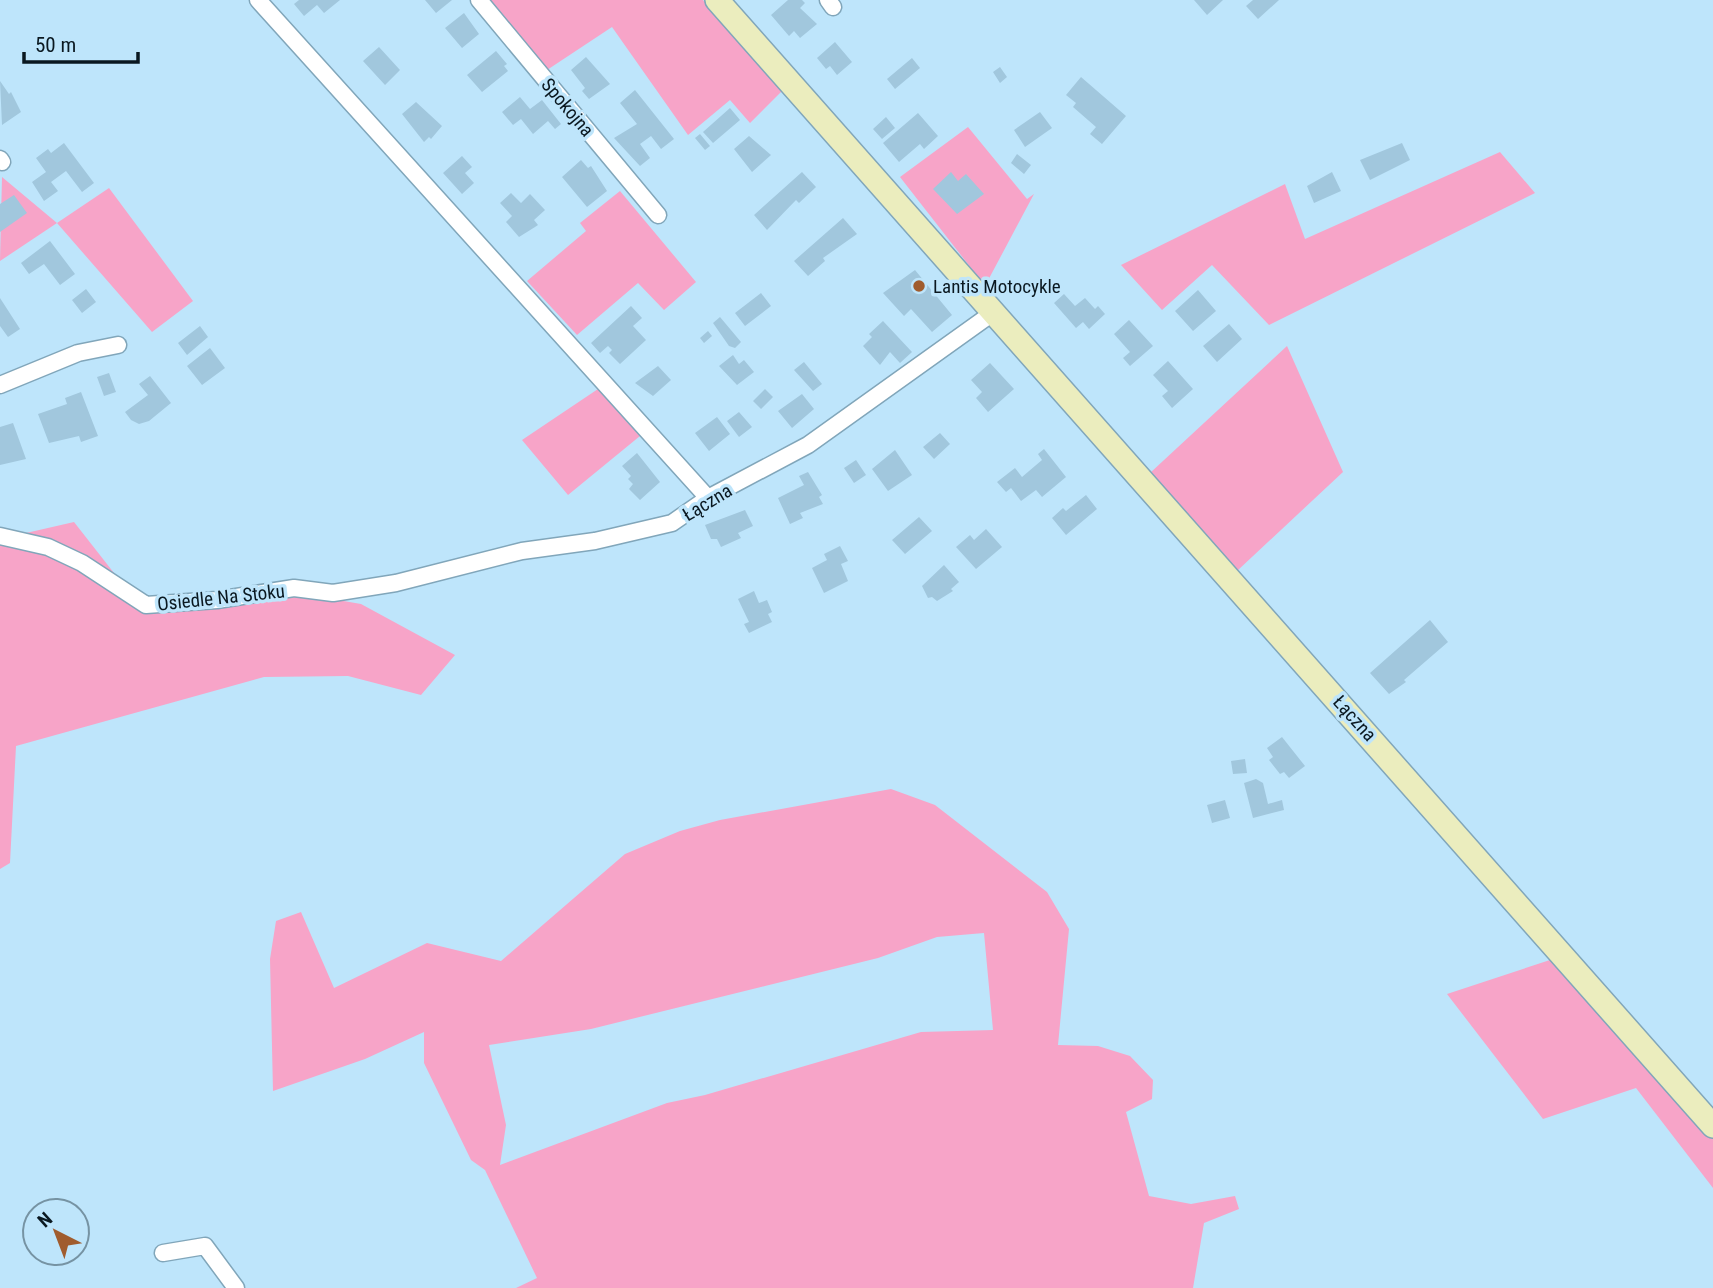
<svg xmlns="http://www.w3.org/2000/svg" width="1713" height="1288" font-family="'Roboto Condensed',sans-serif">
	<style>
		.green { fill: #f7a4c8; fill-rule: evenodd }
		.building { fill: #a1c7dd }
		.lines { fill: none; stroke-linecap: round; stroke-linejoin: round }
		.street-casing { stroke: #81a6ba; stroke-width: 19 }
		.secondary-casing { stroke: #81a6ba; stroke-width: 26 }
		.street { stroke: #fff; stroke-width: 16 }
		.secondary { stroke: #ebedbe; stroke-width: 23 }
		.poi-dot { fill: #a05c2e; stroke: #bee5fb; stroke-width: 2.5 }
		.labels { text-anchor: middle; stroke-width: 7; stroke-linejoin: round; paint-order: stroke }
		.street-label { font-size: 19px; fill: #0a1820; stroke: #bee5fb }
		.poi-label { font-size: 19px; fill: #0a1820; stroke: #bee5fb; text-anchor: start }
	</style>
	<rect width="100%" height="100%" fill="#bee5fb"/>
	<!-- green -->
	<path class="green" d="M 489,0 L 703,0 L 782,91 L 750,123 L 730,100 L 688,135 L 612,27 L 547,70 Z
		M 968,127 L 1027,199 L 1034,194 L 985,286 L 900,177 Z
		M 1500,152 L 1535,193 L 1269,325 L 1212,265 L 1162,310 L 1121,265 L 1285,184 L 1305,239 Z
		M 2,177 L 57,223 L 109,188 L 193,301 L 152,332 L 57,223 L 0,261 Z
		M 620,191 L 696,282 L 664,310 L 638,283 L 577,335 L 527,281 L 586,231 L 580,223 Z
		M 1287,346 L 1343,472 L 1237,571 L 1150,473 Z
		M 598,389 L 640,436 L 568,495 L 522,440 Z
		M 74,522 L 143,610 L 262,587 L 361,604 L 455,655 L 421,695 L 348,676 L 264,677 L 16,746 L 10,863 L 0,869 L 0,539 Z
		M 891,789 L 935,805 L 1047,892 L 1069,929 L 1058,1045 L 1098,1046 L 1130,1056 L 1153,1080 L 1152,1099 L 1126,1112 L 1149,1196 L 1191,1204 L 1235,1196 L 1239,1209 L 1204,1223 L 1193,1288 L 516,1288 L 537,1278 L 485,1170 L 471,1160 L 424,1063 L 424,1032 L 365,1059 L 273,1091 L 270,959 L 276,921 L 301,912 L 334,988 L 427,943 L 501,961 L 625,854 L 680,831 L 720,820 ZM 984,933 L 993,1030 L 921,1032 L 705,1095 L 667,1103 L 500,1165 L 506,1125 L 489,1045 L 591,1029 L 878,958 L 937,937 Z
		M 1553,959 L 1607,1014 L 1713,1138 L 1713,1188 L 1636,1088 L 1543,1119 L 1447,994 Z"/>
	<!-- building -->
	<path class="building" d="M 299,0 L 340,0 L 324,13 L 317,5 L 304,16 L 294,4 Z
		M 425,0 L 452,0 L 436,13 Z
		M 788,0 L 802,0 L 805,3 L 800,8 L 817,24 L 800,38 L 794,31 L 789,36 L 771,15 Z
		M 1194,0 L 1223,0 L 1207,15 Z
		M 1253,0 L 1279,0 L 1258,19 L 1246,6 Z
		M 464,13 L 479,34 L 462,48 L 445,28 Z
		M 835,42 L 852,62 L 837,75 L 830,66 L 826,69 L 817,58 Z
		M 379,47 L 400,70 L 385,85 L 363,61 Z
		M 496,51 L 507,64 L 504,66 L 508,71 L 482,92 L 467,75 Z
		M 586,57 L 610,84 L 589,99 L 582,91 L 585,88 L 571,70 Z
		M 912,58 L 920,68 L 895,89 L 887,79 Z
		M 1000,67 L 1007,77 L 1000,83 L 993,72 Z
		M 1081,77 L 1126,116 L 1102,144 L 1090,134 L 1096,127 L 1073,107 L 1076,103 L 1066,95 Z
		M 0,81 L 9,94 L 11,92 L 21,112 L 2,125 Z
		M 635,90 L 674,139 L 661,149 L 651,136 L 640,144 L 650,158 L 640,166 L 614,138 L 637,124 L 620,103 Z
		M 520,97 L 530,109 L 542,100 L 561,124 L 555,129 L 548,121 L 533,134 L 521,119 L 513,125 L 502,112 Z
		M 416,102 L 442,126 L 431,139 L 429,137 L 424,142 L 402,114 Z
		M 730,108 L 740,120 L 713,143 L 703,132 Z
		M 1040,112 L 1052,128 L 1025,147 L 1014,130 Z
		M 918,113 L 938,136 L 924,149 L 920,144 L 899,162 L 883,143 Z
		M 886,117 L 895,128 L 882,139 L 873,129 Z
		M 700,134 L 710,146 L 705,150 L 695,138 Z
		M 749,136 L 771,155 L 752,172 L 734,149 Z
		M 64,143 L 94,183 L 82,192 L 66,171 L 51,182 L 58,191 L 44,201 L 32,182 L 46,172 L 36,158 L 48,149 L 51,153 Z
		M 1402,143 L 1410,160 L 1370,180 L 1360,160 Z
		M 1017,154 L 1031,165 L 1024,174 L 1011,163 Z
		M 462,156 L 472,167 L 465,173 L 474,183 L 462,194 L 443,173 Z
		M 581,160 L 588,168 L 591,166 L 607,191 L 587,207 L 562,177 Z
		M 802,172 L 816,187 L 799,203 L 796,200 L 767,230 L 754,215 Z
		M 951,172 L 958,181 L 966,174 L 984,194 L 957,214 L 933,189 Z
		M 1332,172 L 1341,191 L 1314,203 L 1307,186 Z
		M 511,193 L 521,203 L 530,194 L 545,210 L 534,220 L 538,225 L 535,227 L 519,237 L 506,222 L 512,216 L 500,203 Z
		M 14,195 L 27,213 L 0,232 L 0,204 Z
		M 843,218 L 857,234 L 823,258 L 825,261 L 808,276 L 794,261 Z
		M 50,241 L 75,274 L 60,285 L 44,264 L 29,274 L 21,263 Z
		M 915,270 L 952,315 L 932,332 L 911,309 L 904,316 L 883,293 Z
		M 86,289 L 96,302 L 82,313 L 72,300 Z
		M 1198,290 L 1216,311 L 1193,331 L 1175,311 Z
		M 761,293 L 771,306 L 745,326 L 735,313 Z
		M 1064,294 L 1075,306 L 1085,298 L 1095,309 L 1098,306 L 1105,314 L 1089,329 L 1083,322 L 1076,328 L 1054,303 Z
		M 0,298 L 20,329 L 8,337 L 0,326 Z
		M 631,306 L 642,318 L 633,326 L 646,340 L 620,364 L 609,353 L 612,350 L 608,346 L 600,353 L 591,343 Z
		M 720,317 L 741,342 L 735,348 L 729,346 L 713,323 Z
		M 1129,320 L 1153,346 L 1130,366 L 1123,358 L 1130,352 L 1114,334 Z
		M 883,321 L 912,352 L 900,363 L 890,352 L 880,365 L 863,346 L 872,337 L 869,334 Z
		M 1229,324 L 1242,339 L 1217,362 L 1203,346 Z
		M 200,326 L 208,337 L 187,355 L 178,343 Z
		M 708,331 L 712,336 L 704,343 L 700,338 Z
		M 210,348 L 225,368 L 202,385 L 187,366 Z
		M 733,355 L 739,364 L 744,360 L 754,372 L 737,385 L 719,366 Z
		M 1168,361 L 1193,389 L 1172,408 L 1162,396 L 1168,391 L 1153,375 Z
		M 804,362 L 822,384 L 813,391 L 794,370 Z
		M 990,363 L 1014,389 L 988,412 L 976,398 L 982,392 L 971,380 Z
		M 658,366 L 671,380 L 653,396 L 635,383 Z
		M 109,373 L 116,392 L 104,396 L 97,377 Z
		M 150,376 L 171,403 L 149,421 L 139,424 L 131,420 L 125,412 L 148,395 L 139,384 Z
		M 765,389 L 773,397 L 761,409 L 753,401 Z
		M 81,392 L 98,436 L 81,442 L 79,436 L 49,443 L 38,414 L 67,404 L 65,398 Z
		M 802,394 L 814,409 L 792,428 L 778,411 Z
		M 739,412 L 752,427 L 739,437 L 727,421 Z
		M 717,417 L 730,434 L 709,451 L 695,433 Z
		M 13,423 L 26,459 L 0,465 L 0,427 Z
		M 940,433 L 950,444 L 934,459 L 923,447 Z
		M 1044,449 L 1066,477 L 1042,497 L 1036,490 L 1021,501 L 1011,488 L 1006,492 L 997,482 L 1015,468 L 1022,477 L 1042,460 L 1038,454 Z
		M 895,450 L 912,475 L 888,491 L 872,469 Z
		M 637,453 L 660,482 L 640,500 L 629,489 L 633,484 L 628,479 L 631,476 L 622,466 Z
		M 856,460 L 866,475 L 854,483 L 844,468 Z
		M 808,472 L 822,495 L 819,497 L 823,504 L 800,513 L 803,518 L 790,524 L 778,498 L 804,485 L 799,476 Z
		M 1086,495 L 1097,509 L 1066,535 L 1052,518 L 1063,508 L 1066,511 Z
		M 745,510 L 753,526 L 738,533 L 741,538 L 721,547 L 717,539 L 711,539 L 705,525 Z
		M 919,517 L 932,531 L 905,554 L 892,540 Z
		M 986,529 L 1002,547 L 976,569 L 956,547 L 970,535 L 974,540 Z
		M 840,546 L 848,561 L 841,564 L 848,581 L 824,593 L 812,568 L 827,560 L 824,554 Z
		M 944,565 L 959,582 L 951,589 L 953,591 L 937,601 L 932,597 L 928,598 L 922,586 Z
		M 754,591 L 759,603 L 767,600 L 772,612 L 768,614 L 772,622 L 749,633 L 744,624 L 749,622 L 738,599 Z
		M 1430,620 L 1448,642 L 1404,680 L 1406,682 L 1389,694 L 1370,673 Z
		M 1282,737 L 1305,766 L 1289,778 L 1284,772 L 1280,774 L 1269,760 L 1273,757 L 1267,748 Z
		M 1245,759 L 1247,773 L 1233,774 L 1231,761 Z
		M 1256,779 L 1263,783 L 1268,804 L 1282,800 L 1284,810 L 1253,818 L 1244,783 Z
		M 1225,800 L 1230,818 L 1212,823 L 1207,805 Z"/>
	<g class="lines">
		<defs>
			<path id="street" d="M 258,0 L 708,498
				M 479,0 L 658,215
				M 828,0 L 833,7
				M 0,159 L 2,162
				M 0,385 L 78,353 L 118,345
				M 0,536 L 48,547 L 82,563 L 146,605 L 217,600 L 294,588 L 333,593 L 396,583 L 522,551 L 595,541 L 672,523 L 708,498 L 808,445 L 994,312
				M 163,1253 L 205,1246 L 236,1288"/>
			<path id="secondary" d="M 717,0 L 1713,1126"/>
		</defs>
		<!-- street casing -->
		<use href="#street" class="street-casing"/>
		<!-- secondary casing -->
		<use href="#secondary" class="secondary-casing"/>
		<!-- street -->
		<use href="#street" class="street"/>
		<!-- secondary -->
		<use href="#secondary" class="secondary"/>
	</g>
	<!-- markers -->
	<circle class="poi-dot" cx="919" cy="286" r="7"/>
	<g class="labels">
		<!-- street labels -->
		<g class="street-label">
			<text transform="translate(568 107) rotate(50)" y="7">Spokojna</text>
			<text transform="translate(707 502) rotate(-31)" y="7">Łączna</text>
			<text transform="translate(221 597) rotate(-6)" y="7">Osiedle Na Stoku</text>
			<text transform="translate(1355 718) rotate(48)" y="7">Łączna</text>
		</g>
		<!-- poi labels -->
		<g class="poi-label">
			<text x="933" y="293">Lantis Motocykle</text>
		</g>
	</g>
	<!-- north arrow -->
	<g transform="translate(56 1232) rotate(318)"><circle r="33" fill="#bee5fb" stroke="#7693a3" stroke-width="2"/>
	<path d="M0-5L12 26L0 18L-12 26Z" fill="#a05c2e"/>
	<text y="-10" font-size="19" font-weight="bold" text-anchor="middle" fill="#0a1820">N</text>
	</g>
	<!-- scale -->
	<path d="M24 52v10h114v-10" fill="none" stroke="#0a1820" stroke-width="3.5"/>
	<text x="35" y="52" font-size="21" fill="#0a1820" stroke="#bee5fb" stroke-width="5" paint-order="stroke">50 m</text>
</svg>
